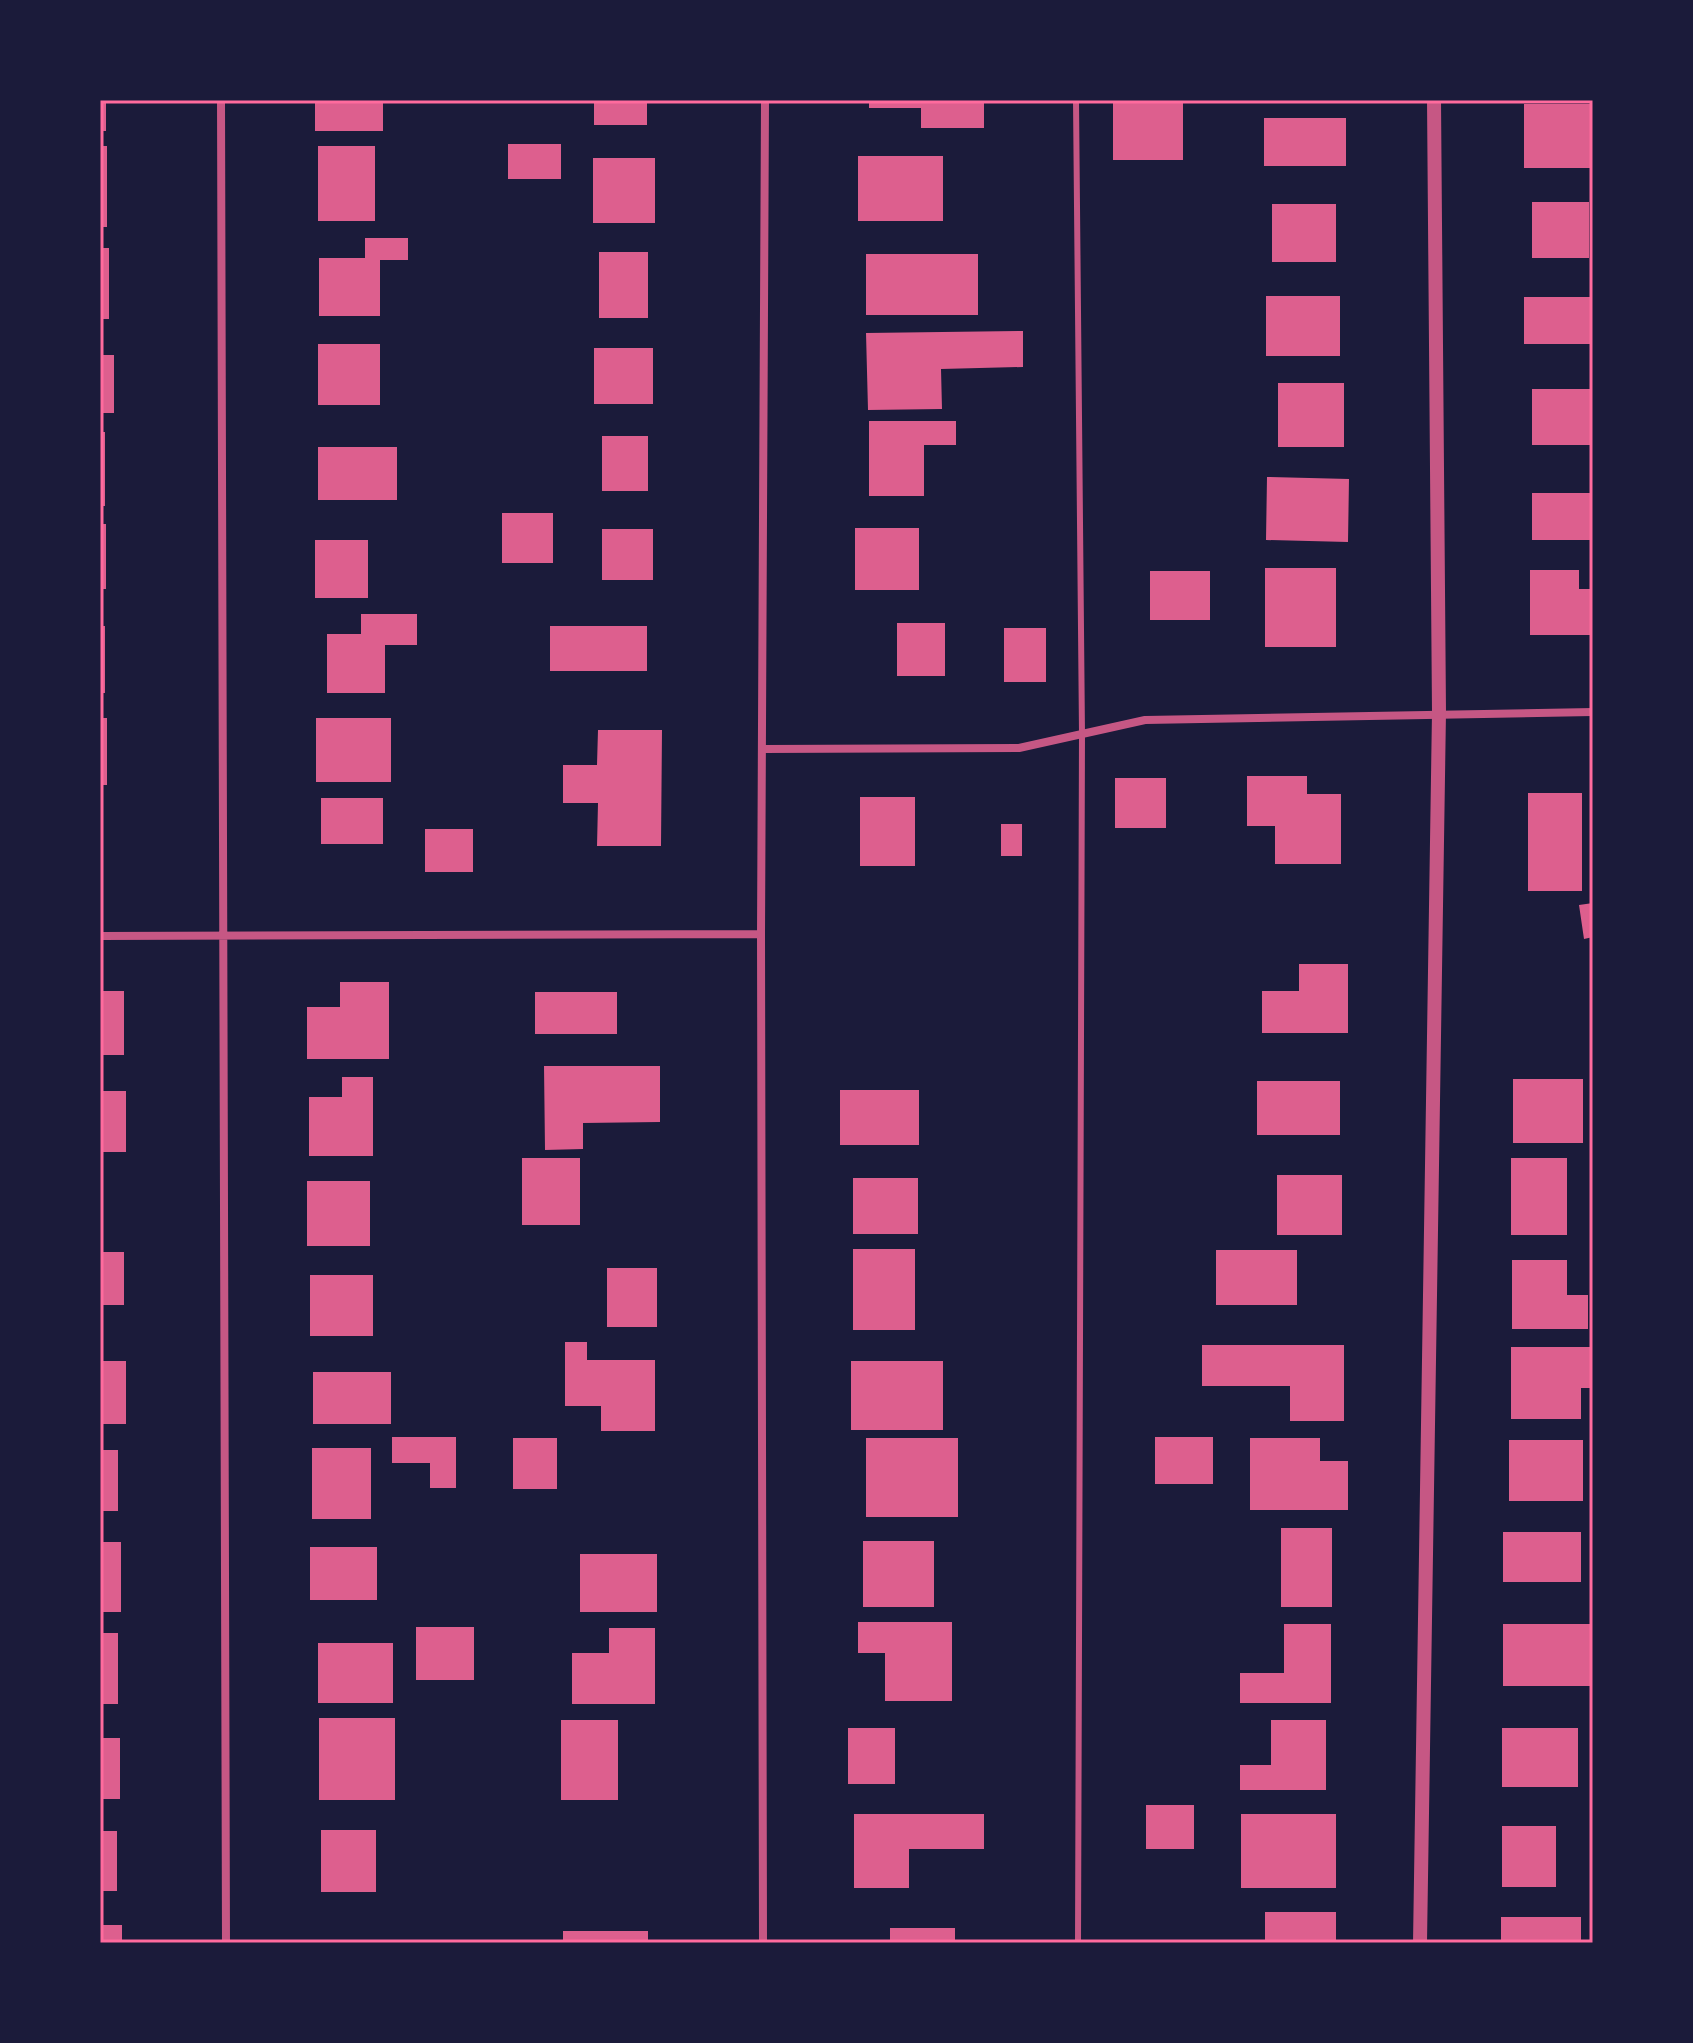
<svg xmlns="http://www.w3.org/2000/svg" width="1693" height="2043" font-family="Arial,sans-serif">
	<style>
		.building { fill: #dd5f8e }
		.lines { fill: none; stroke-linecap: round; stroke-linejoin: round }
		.service { stroke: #c65784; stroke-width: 6 }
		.minor { stroke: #c65784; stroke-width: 8 }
		.tertiary { stroke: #c65784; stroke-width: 14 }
		.neatline { fill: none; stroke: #ff6b9d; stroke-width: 3 }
	</style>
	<rect width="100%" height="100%" fill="#1b1b3a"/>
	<!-- building -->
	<path class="building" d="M 100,100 L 106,100 L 106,131 L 100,131 Z
		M 315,100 L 383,100 L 383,131 L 315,131 Z
		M 594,100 L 647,100 L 647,125 L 594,125 Z
		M 869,100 L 984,100 L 984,128 L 921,128 L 921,108 L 869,108 Z
		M 1113,100 L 1183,100 L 1183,160 L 1113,160 Z
		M 1524,104 L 1593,104 L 1593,168 L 1524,168 Z
		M 1264,118 L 1346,118 L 1346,166 L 1264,166 Z
		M 508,144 L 561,144 L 561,179 L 508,179 Z
		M 100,146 L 107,146 L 107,227 L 100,227 Z
		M 318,146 L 375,146 L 375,221 L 318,221 Z
		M 858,156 L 943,156 L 943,221 L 858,221 Z
		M 593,158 L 655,158 L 655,223 L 593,223 Z
		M 1532,202 L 1589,202 L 1589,258 L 1532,258 Z
		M 1272,204 L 1336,204 L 1336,262 L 1272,262 Z
		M 365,238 L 408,238 L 408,260 L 380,260 L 380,316 L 319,316 L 319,258 L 365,258 Z
		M 100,248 L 109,248 L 109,319 L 100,319 Z
		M 599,252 L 648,252 L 648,318 L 599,318 Z
		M 866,254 L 978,254 L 978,315 L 866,315 Z
		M 1266,296 L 1340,296 L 1340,356 L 1266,356 Z
		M 1524,297 L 1593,297 L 1593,344 L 1524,344 Z
		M 1023,331 L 1023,367 L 941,369 L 942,409 L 868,410 L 866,333 Z
		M 318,344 L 380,344 L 380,405 L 318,405 Z
		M 594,348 L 653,348 L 653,404 L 594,404 Z
		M 100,355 L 114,355 L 114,413 L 100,413 Z
		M 1278,383 L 1344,383 L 1344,447 L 1278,447 Z
		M 1532,389 L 1593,389 L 1593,445 L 1532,445 Z
		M 869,421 L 956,421 L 956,445 L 924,445 L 924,496 L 869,496 Z
		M 100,432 L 105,432 L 105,506 L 100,506 Z
		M 602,436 L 648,436 L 648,491 L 602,491 Z
		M 318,447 L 397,447 L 397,500 L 318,500 Z
		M 1267,477 L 1349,479 L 1348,542 L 1266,540 Z
		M 1532,493 L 1593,493 L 1593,540 L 1532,540 Z
		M 502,513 L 553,513 L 553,563 L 502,563 Z
		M 100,524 L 106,524 L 106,589 L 100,589 Z
		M 855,528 L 919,528 L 919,590 L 855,590 Z
		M 602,529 L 653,529 L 653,580 L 602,580 Z
		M 315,540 L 368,540 L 368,598 L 315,598 Z
		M 1265,568 L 1336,568 L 1336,647 L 1265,647 Z
		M 1530,570 L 1579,570 L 1579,589 L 1593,589 L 1593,635 L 1530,635 Z
		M 1150,571 L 1210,571 L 1210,620 L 1150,620 Z
		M 361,614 L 417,614 L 417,645 L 385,645 L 385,693 L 327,693 L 327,634 L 361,634 Z
		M 897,623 L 945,623 L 945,676 L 897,676 Z
		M 100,626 L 105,626 L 105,693 L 100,693 Z
		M 550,626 L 647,626 L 647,671 L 550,671 Z
		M 1004,628 L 1046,628 L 1046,682 L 1004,682 Z
		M 100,718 L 107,718 L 107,785 L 100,785 Z
		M 316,718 L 391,718 L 391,782 L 316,782 Z
		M 598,730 L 662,730 L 661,846 L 597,846 L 598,803 L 563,803 L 563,765 L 597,765 Z
		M 1247,776 L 1307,776 L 1307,794 L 1341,794 L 1341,864 L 1275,864 L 1275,826 L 1247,826 Z
		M 1115,778 L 1166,778 L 1166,828 L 1115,828 Z
		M 1528,793 L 1582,793 L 1582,891 L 1528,891 Z
		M 860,797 L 915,797 L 915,866 L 860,866 Z
		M 321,798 L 383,798 L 383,844 L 321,844 Z
		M 1001,824 L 1022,824 L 1022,856 L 1001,856 Z
		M 425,829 L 473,829 L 473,872 L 425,872 Z
		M 1593,903 L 1593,937 L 1584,939 L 1579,905 Z
		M 1299,964 L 1348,964 L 1348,1033 L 1262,1033 L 1262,991 L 1299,991 Z
		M 340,982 L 389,982 L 389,1059 L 307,1059 L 307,1007 L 340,1007 Z
		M 100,991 L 124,991 L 124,1055 L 100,1055 Z
		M 535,992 L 617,992 L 617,1034 L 535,1034 Z
		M 544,1066 L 660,1066 L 660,1122 L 583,1123 L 583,1149 L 545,1150 Z
		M 342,1077 L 373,1077 L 373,1156 L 309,1156 L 309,1097 L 342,1097 Z
		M 1513,1079 L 1583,1079 L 1583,1143 L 1513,1143 Z
		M 1257,1081 L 1340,1081 L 1340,1135 L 1257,1135 Z
		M 840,1090 L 919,1090 L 919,1145 L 840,1145 Z
		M 100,1091 L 126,1091 L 126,1152 L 100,1152 Z
		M 522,1158 L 580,1158 L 580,1225 L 522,1225 Z
		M 1511,1158 L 1567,1158 L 1567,1235 L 1511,1235 Z
		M 1277,1175 L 1342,1175 L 1342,1235 L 1277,1235 Z
		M 853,1178 L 918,1178 L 918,1234 L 853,1234 Z
		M 307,1181 L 370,1181 L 370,1246 L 307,1246 Z
		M 853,1249 L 915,1249 L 915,1330 L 853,1330 Z
		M 1216,1250 L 1297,1250 L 1297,1305 L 1216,1305 Z
		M 100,1252 L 124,1252 L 124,1305 L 100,1305 Z
		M 1512,1260 L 1567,1260 L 1567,1295 L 1588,1295 L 1588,1329 L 1512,1329 Z
		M 607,1268 L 657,1268 L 657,1327 L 607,1327 Z
		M 310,1275 L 373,1275 L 373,1336 L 310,1336 Z
		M 565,1342 L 587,1342 L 587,1360 L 655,1360 L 655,1431 L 601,1431 L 601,1406 L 565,1406 Z
		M 1202,1345 L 1344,1345 L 1344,1421 L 1290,1421 L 1290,1386 L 1202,1386 Z
		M 1511,1347 L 1593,1347 L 1593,1388 L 1581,1388 L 1581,1419 L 1511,1419 Z
		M 100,1361 L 126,1361 L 126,1424 L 100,1424 Z
		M 851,1361 L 943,1361 L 943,1430 L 851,1430 Z
		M 313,1372 L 391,1372 L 391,1424 L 313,1424 Z
		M 392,1437 L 456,1437 L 456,1488 L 430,1488 L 430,1463 L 392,1463 Z
		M 1155,1437 L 1213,1437 L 1213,1484 L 1155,1484 Z
		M 513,1438 L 557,1438 L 557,1489 L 513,1489 Z
		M 866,1438 L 958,1438 L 958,1517 L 866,1517 Z
		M 1250,1438 L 1320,1438 L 1320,1461 L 1348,1461 L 1348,1510 L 1250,1510 Z
		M 1509,1440 L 1583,1440 L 1583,1501 L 1509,1501 Z
		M 312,1448 L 371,1448 L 371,1519 L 312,1519 Z
		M 100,1450 L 118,1450 L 118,1511 L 100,1511 Z
		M 1281,1528 L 1332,1528 L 1332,1607 L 1281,1607 Z
		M 1503,1532 L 1581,1532 L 1581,1582 L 1503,1582 Z
		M 863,1541 L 934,1541 L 934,1607 L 863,1607 Z
		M 100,1542 L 121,1542 L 121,1612 L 100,1612 Z
		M 310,1547 L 377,1547 L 377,1600 L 310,1600 Z
		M 580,1554 L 657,1554 L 657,1612 L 580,1612 Z
		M 858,1622 L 952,1622 L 952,1701 L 885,1701 L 885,1653 L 858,1653 Z
		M 1284,1624 L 1331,1624 L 1331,1703 L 1240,1703 L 1240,1673 L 1284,1673 Z
		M 1503,1624 L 1593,1624 L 1593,1686 L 1503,1686 Z
		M 416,1627 L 474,1627 L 474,1680 L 416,1680 Z
		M 609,1628 L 655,1628 L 655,1704 L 572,1704 L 572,1653 L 609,1653 Z
		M 100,1633 L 118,1633 L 118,1704 L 100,1704 Z
		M 318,1643 L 393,1643 L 393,1703 L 318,1703 Z
		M 319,1718 L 395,1718 L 395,1800 L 319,1800 Z
		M 561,1720 L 618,1720 L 618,1800 L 561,1800 Z
		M 1271,1720 L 1326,1720 L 1326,1790 L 1240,1790 L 1240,1765 L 1271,1765 Z
		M 848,1728 L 895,1728 L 895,1784 L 848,1784 Z
		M 1502,1728 L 1578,1728 L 1578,1787 L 1502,1787 Z
		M 100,1738 L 120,1738 L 120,1799 L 100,1799 Z
		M 1146,1805 L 1194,1805 L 1194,1849 L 1146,1849 Z
		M 854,1814 L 984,1814 L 984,1849 L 909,1849 L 909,1888 L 854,1888 Z
		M 1241,1814 L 1336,1814 L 1336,1888 L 1241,1888 Z
		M 1502,1826 L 1556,1826 L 1556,1887 L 1502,1887 Z
		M 321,1830 L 376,1830 L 376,1892 L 321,1892 Z
		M 100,1831 L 117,1831 L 117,1891 L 100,1891 Z
		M 1265,1912 L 1336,1912 L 1336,1943 L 1265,1943 Z
		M 1501,1917 L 1581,1917 L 1581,1943 L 1501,1943 Z
		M 100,1925 L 122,1925 L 122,1943 L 100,1943 Z
		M 890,1928 L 955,1928 L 955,1943 L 890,1943 Z
		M 563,1931 L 648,1931 L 648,1943 L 563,1943 Z"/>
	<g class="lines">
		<!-- service -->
		<path class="service" d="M 1076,100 L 1082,734 L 1078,1943"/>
		<!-- minor -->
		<path class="minor" d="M 221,100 L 226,1943
			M 763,749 L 1019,748 L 1145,720 L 1593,712
			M 100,936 L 761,934
			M 763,1943 L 761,934 L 765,100"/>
		<!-- tertiary -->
		<path class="tertiary" d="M 1420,1943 L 1439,712 L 1434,100"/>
	</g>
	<!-- border -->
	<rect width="1693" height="2043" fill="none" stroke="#1b1b3a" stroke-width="204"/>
	<rect x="102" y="102" width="1489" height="1839" class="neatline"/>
</svg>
